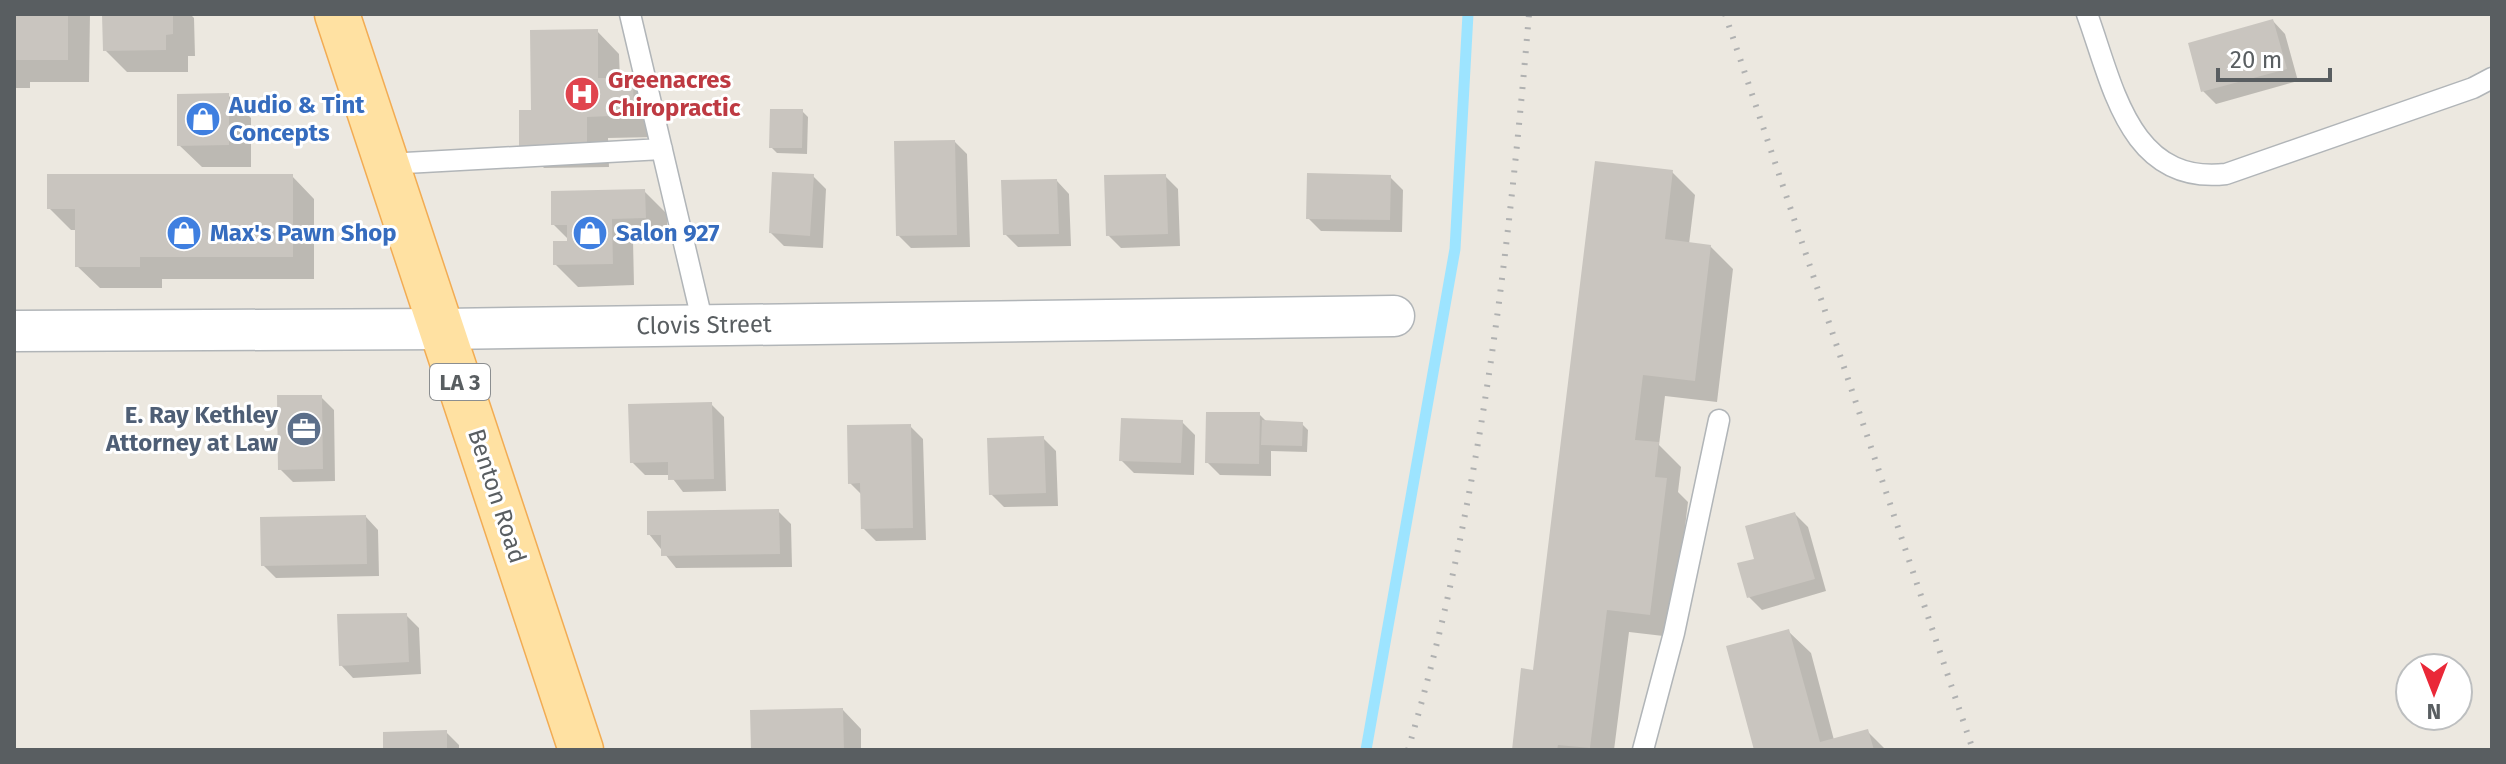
<svg xmlns="http://www.w3.org/2000/svg" width="2506" height="764" font-family="'Fira Sans',sans-serif">
	<style>
		.shadow { fill: #0003 }
		.lines { fill: none; stroke-linecap: round; stroke-linejoin: round }
		.stream { stroke: #9de4ff; stroke-width: 11 }
		.building { fill: #c9c5bf }
		.service-casing { stroke: #b1b5b8; stroke-width: 23 }
		.minor-casing { stroke: #b1b5b8; stroke-width: 43 }
		.primary-casing { stroke: #f2ac53; stroke-width: 47 }
		.service { stroke: #fff; stroke-width: 20 }
		.minor { stroke: #fff; stroke-width: 40 }
		.primary { stroke: #ffe1a2; stroke-width: 44 }
		.rail { stroke: #b0b1b1; stroke-width: 6; stroke-dasharray: 2 10; stroke-linecap: butt }
		.labels { text-anchor: middle; stroke-width: 6; stroke-linejoin: round; paint-order: stroke }
		.shield { fill: #fff; stroke: #8b8e90; stroke-width: 2 }
		.shield-label { font-size: 22px; font-weight: bold; fill: #595e61 }
		.health-label { font-size: 24px; font-weight: bold; fill: #be3a42; stroke: #fff; text-anchor: start }
		.shop-label { font-size: 24px; font-weight: bold; fill: #366cbe; stroke: #fff; text-anchor: start }
		.street-label { font-size: 24px; fill: #595e61; stroke: #fff }
		.service-label { font-size: 24px; font-weight: bold; fill: #4e5e75; stroke: #fff; text-anchor: end }
	</style>
	<rect width="100%" height="100%" fill="#ece8e0"/>
	<!-- shadow -->
	<path class="shadow" d="M 14,14 L 90,14 L 89,82 L 30,82 L 30,88 L 14,88 Z
		M 104,14 L 190,14 L 194,18 L 195,56 L 188,56 L 188,72 L 127,72 L 105,50 Z
		M 2273,21 L 2285,34 L 2298,81 L 2216,104 L 2203,91 Z
		M 597,31 L 619,54 L 620,80 L 632,80 L 655,102 L 655,137 L 608,138 L 609,167 L 544,168 L 521,145 Z
		M 228,95 L 251,118 L 251,167 L 202,167 L 179,145 Z
		M 802,111 L 808,117 L 807,154 L 777,153 L 771,147 Z
		M 955,142 L 967,154 L 970,247 L 911,248 L 898,235 Z
		M 1672,172 L 1695,195 L 1689,244 L 1710,246 L 1733,269 L 1717,402 L 1665,396 L 1659,445 L 1681,467 L 1678,492 L 1688,502 L 1672,637 L 1629,632 L 1614,750 L 1514,750 Z
		M 292,176 L 314,199 L 314,279 L 162,279 L 162,288 L 100,288 L 77,266 L 77,230 L 71,230 L 49,208 Z
		M 813,176 L 826,189 L 823,248 L 784,246 L 771,233 Z
		M 1165,176 L 1178,189 L 1180,246 L 1121,248 L 1108,235 Z
		M 1390,177 L 1403,190 L 1402,232 L 1321,231 L 1308,218 Z
		M 1057,181 L 1069,194 L 1071,246 L 1018,247 L 1005,234 Z
		M 644,191 L 667,214 L 667,240 L 633,240 L 634,285 L 578,287 L 555,264 L 569,240 L 553,224 Z
		M 321,397 L 334,410 L 335,481 L 293,482 L 280,469 Z
		M 711,404 L 724,417 L 726,491 L 683,492 L 670,475 L 645,475 L 632,462 Z
		M 1259,414 L 1267,422 L 1302,424 L 1308,430 L 1307,452 L 1271,451 L 1271,476 L 1220,475 L 1207,462 Z
		M 1182,422 L 1195,435 L 1194,475 L 1134,473 L 1121,460 Z
		M 910,426 L 923,439 L 926,540 L 876,541 L 863,528 L 862,495 L 850,483 Z
		M 1043,438 L 1056,451 L 1058,506 L 1004,507 L 991,494 Z
		M 778,511 L 791,524 L 792,567 L 676,568 L 649,534 Z
		M 1795,514 L 1808,527 L 1826,591 L 1762,610 L 1749,597 L 1757,560 Z
		M 366,517 L 378,530 L 379,576 L 276,578 L 263,565 Z
		M 406,615 L 419,628 L 421,674 L 353,678 L 341,665 Z
		M 1788,631 L 1811,653 L 1834,740 L 1867,731 L 1886,750 L 1756,750 Z
		M 843,710 L 861,729 L 861,750 L 753,750 Z
		M 446,732 L 459,745 L 459,750 L 385,750 Z"/>
	<g class="lines">
		<!-- stream -->
		<path class="stream" d="M 1366,750 L 1455,249 L 1468,14"/>
	</g>
	<!-- building -->
	<path class="building" d="M 14,14 L 68,14 L 68,60 L 14,60 Z
		M 102,14 L 173,14 L 173,34 L 166,35 L 166,50 L 103,51 Z
		M 2273,19 L 2287,69 L 2201,92 L 2188,43 Z
		M 598,29 L 598,78 L 633,78 L 634,115 L 587,117 L 587,145 L 519,146 L 519,110 L 531,110 L 530,30 Z
		M 229,93 L 229,145 L 177,146 L 177,94 Z
		M 770,109 L 803,109 L 802,148 L 769,148 Z
		M 955,140 L 957,235 L 896,236 L 894,141 Z
		M 1595,161 L 1673,170 L 1665,239 L 1711,245 L 1695,381 L 1643,375 L 1635,440 L 1659,442 L 1655,477 L 1667,478 L 1650,615 L 1607,610 L 1590,748 L 1558,745 L 1557,750 L 1512,750 L 1521,668 L 1533,670 Z
		M 772,172 L 814,174 L 810,236 L 769,233 Z
		M 1307,173 L 1391,175 L 1390,220 L 1306,219 Z
		M 47,174 L 293,174 L 293,257 L 140,257 L 140,267 L 75,267 L 75,209 L 47,209 Z
		M 1166,174 L 1168,234 L 1106,236 L 1104,175 Z
		M 1057,179 L 1059,234 L 1003,235 L 1001,180 Z
		M 645,189 L 646,218 L 612,219 L 613,264 L 553,265 L 553,241 L 567,241 L 567,225 L 551,225 L 551,191 Z
		M 277,395 L 322,395 L 323,469 L 278,470 Z
		M 712,402 L 714,479 L 668,480 L 668,462 L 630,463 L 628,404 Z
		M 1206,412 L 1260,412 L 1259,464 L 1205,463 Z
		M 1121,418 L 1183,420 L 1181,463 L 1119,461 Z
		M 1262,420 L 1303,422 L 1302,446 L 1261,445 Z
		M 911,424 L 913,528 L 861,529 L 860,483 L 848,484 L 847,425 Z
		M 1044,436 L 1046,493 L 989,495 L 987,438 Z
		M 779,509 L 780,554 L 661,556 L 661,535 L 647,535 L 647,511 Z
		M 1795,512 L 1815,579 L 1747,598 L 1737,563 L 1754,559 L 1745,526 Z
		M 366,515 L 367,564 L 261,566 L 260,517 Z
		M 407,613 L 409,662 L 339,666 L 337,614 Z
		M 1789,629 L 1820,742 L 1868,729 L 1874,750 L 1754,750 L 1726,646 Z
		M 843,708 L 844,750 L 751,750 L 750,710 Z
		M 447,730 L 447,750 L 383,750 L 383,732 Z"/>
	<g class="lines">
		<defs>
			<path id="service" d="M 630,14 L 703,324
				M 2087,14 C 2113,85 2129,185 2226,174 L 2473,88 L 2492,78
				M 387,164 L 662,149
				M 1643,750 L 1674,633 L 1719,420"/>
			<path id="minor" d="M 14,331 L 443,329 L 1394,316"/>
			<path id="primary" d="M 337,14 L 581,750"/>
		</defs>
		<!-- service casing -->
		<use href="#service" class="service-casing"/>
		<!-- minor casing -->
		<use href="#minor" class="minor-casing"/>
		<!-- primary casing -->
		<use href="#primary" class="primary-casing"/>
		<!-- service -->
		<use href="#service" class="service"/>
		<!-- minor -->
		<use href="#minor" class="minor"/>
		<!-- primary -->
		<use href="#primary" class="primary"/>
		<!-- rail -->
		<path class="rail" d="M 1725,14 L 1973,750
			M 1408,750 C 1479,511 1508,262 1529,14"/>
	</g>
	<!-- icons -->
	<defs>
		<symbol id="hospital-disc" viewBox="-11 -11 22 22"><circle r="9.5" fill="#e0444e" stroke="#fff"/><path d="M-5-5h3v3.5h4V-5h3V5h-3V1.5h-4V5h-3Z" fill="#fff"/></symbol>
		<symbol id="shop-disc" viewBox="-11 -11 22 22"><circle r="9.5" fill="#3f7fe0" stroke="#fff"/><path d="M-5-2.5h2.3a2.7 3.5 0 0 1 5.4 0H5L5.5 6h-11ZM-1.5-2.5h3a1.5 2.3 0 0 0-3 0Z" fill="#fff"/></symbol>
		<symbol id="office-disc" viewBox="-11 -11 22 22"><circle r="9.5" fill="#5c6f8a" stroke="#fff"/><path d="M-6-3h4V-5.5h4V-3h4V5H-6ZM-1-4.5V-3h2v-1.5ZM-6 0V1H6V0Z" fill="#fff"/></symbol>
	</defs>
	<g fill-rule="evenodd">
		<use href="#hospital-disc" x="562" y="74" width="40" height="40"/>
		<use href="#shop-disc" x="183" y="99" width="40" height="40"/>
		<use href="#shop-disc" x="164" y="213" width="40" height="40"/>
		<use href="#shop-disc" x="570" y="213" width="40" height="40"/>
		<use href="#office-disc" x="284" y="409" width="40" height="40"/>
	</g>
	<g class="labels">
		<!-- shield labels -->
		<rect class="shield" x="430" y="364" width="60" height="36" rx="6"/>
		<g class="shield-label">
			<text x="460" y="390">LA 3</text>
		</g>
		<!-- health labels -->
		<g class="health-label">
			<text x="608" y="88">Greenacres<tspan x="608" dy="28">Chiropractic</tspan></text>
		</g>
		<!-- shop labels -->
		<g class="shop-label">
			<text x="229" y="113">Audio &amp; Tint<tspan x="229" dy="28">Concepts</tspan></text>
			<text x="210" y="241">Max's Pawn Shop</text>
			<text x="616" y="241">Salon 927</text>
		</g>
		<!-- street labels -->
		<g class="street-label">
			<text transform="translate(704 325) rotate(-1)" y="8">Clovis Street</text>
			<text transform="translate(497 496) rotate(72)" y="8">Benton Road</text>
		</g>
		<!-- service labels -->
		<g class="service-label">
			<text x="278" y="423">E. Ray Kethley<tspan x="278" dy="28">Attorney at Law</tspan></text>
		</g>
	</g>
	<!-- border -->
	<rect width="2506" height="764" fill="none" stroke="#595e61" stroke-width="32"/>
	<!-- north arrow -->
	<g transform="translate(2434 692) rotate(180)"><circle r="38" fill="#ffffff" stroke="#bdbfc0" stroke-width="2"/>
	<path d="M0-6L14 30L0 20L-14 30Z" fill="#ea2838"/>
	<text y="-12" font-size="22" font-weight="bold" text-anchor="middle" fill="#595e61">N</text>
	</g>
	<!-- scale -->
	<path d="M2218 68v12h112v-12" fill="none" stroke="#595e61" stroke-width="4"/>
	<text x="2230" y="68" font-size="24" fill="#595e61" stroke="#ffffff" stroke-width="6" paint-order="stroke">20 m</text>
</svg>
